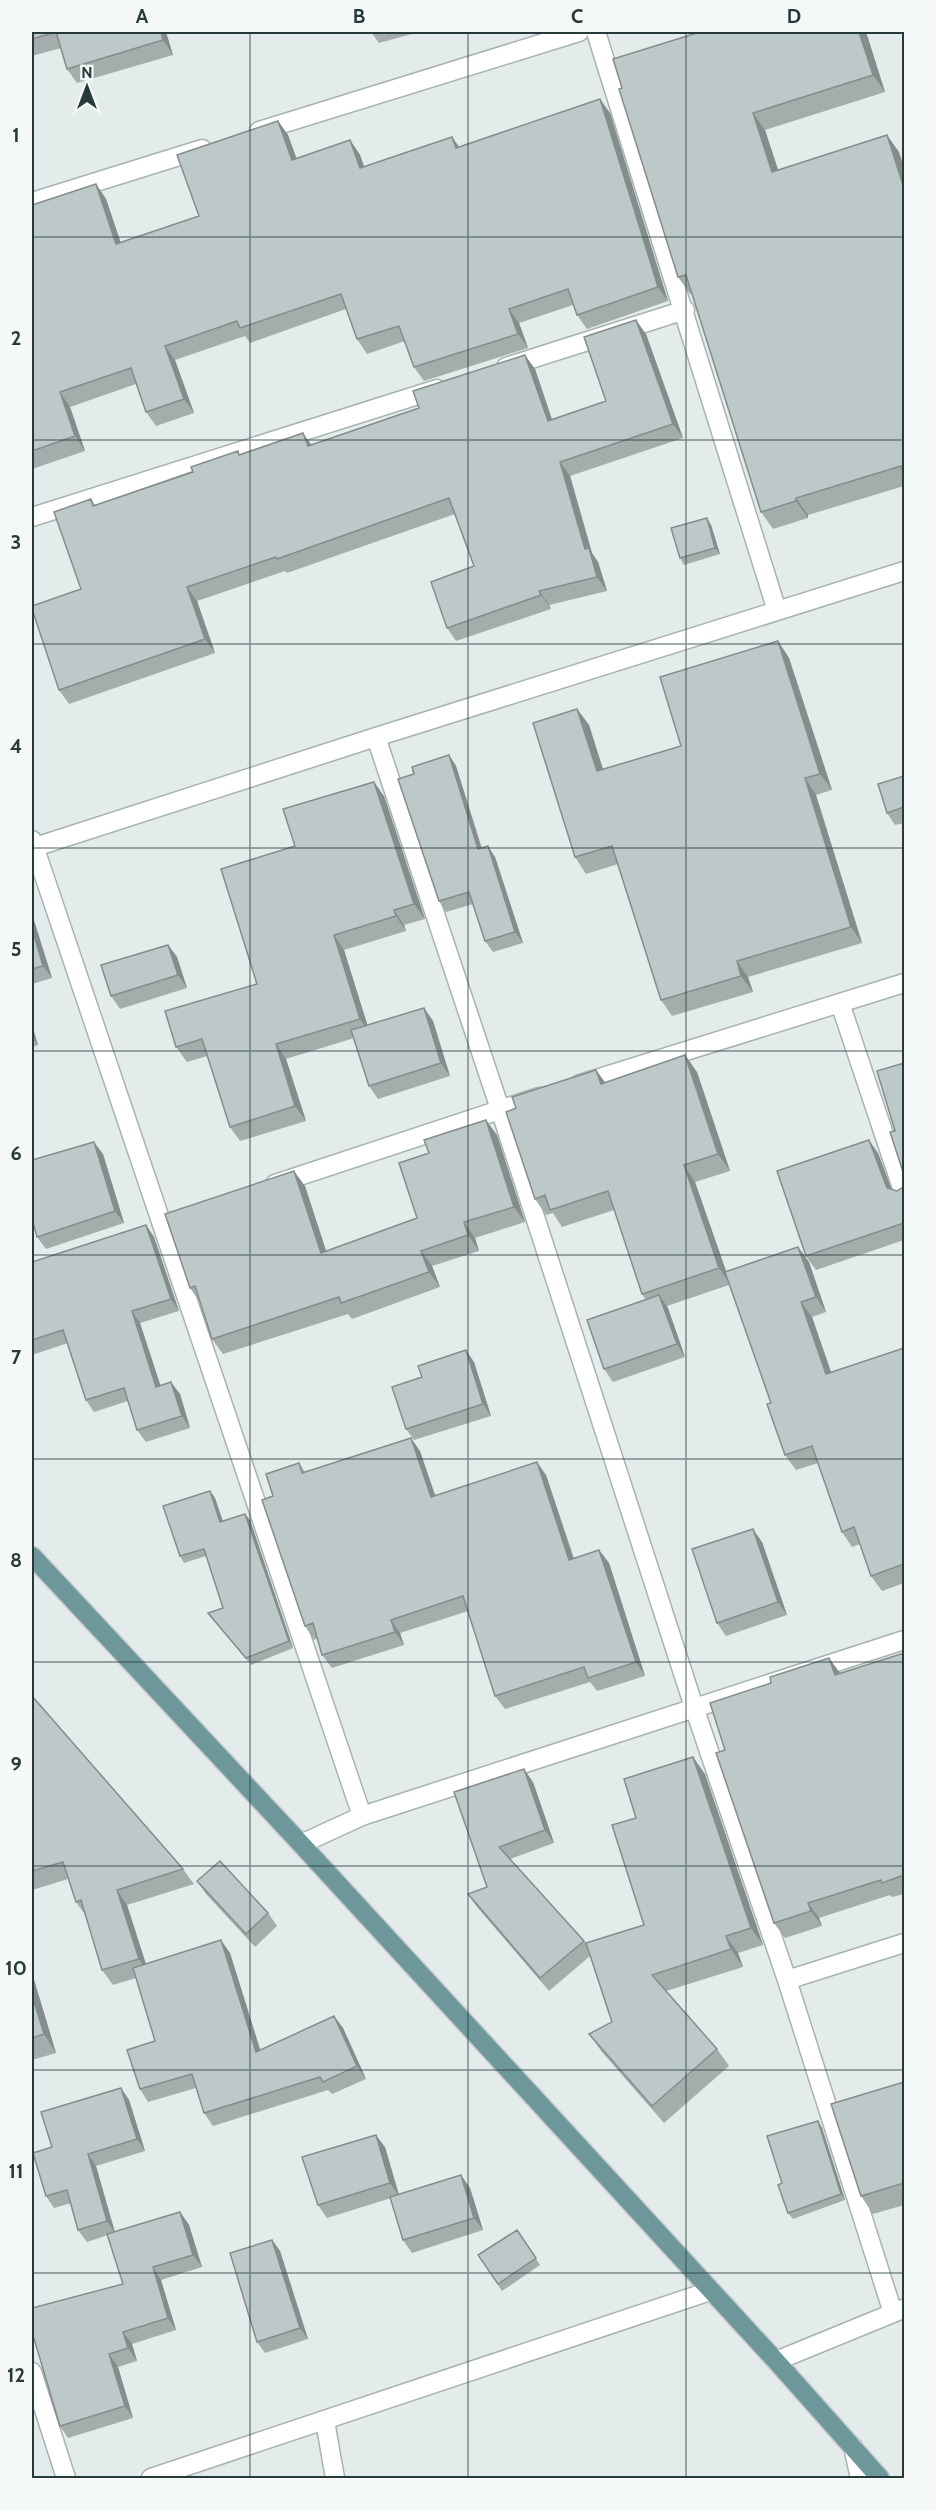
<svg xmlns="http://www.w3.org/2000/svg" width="936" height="2510" font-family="Cabin,sans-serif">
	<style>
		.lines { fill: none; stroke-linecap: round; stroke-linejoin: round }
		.minor-casing { stroke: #a7b3b3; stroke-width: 21 }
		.major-casing { stroke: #c2c8c8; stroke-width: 21 }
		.minor { stroke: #fff; stroke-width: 18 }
		.major { stroke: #6e979c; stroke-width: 18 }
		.wall { fill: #a3adac }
		.shaded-wall { fill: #848d8c }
		.building { fill: #bdc9c8; stroke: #848d8c; stroke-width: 1.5 }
		.grid { fill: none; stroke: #26393b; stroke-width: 1.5; stroke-opacity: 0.55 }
		.neatline { fill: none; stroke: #26393b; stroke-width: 2 }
		.grid-label { font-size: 20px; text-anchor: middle; font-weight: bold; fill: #26393b }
	</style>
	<rect width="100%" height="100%" fill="#e4eceb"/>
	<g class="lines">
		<defs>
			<path id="minor" d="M 596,32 L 777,611
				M 259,131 L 579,32
				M 32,202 L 202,149
				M 506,367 L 685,310
				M 32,517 L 437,389
				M 376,737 L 500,1109 L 694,1707 L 787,1980 L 893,2313
				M 32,840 L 362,1816
				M 32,848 L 376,737 L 904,571
				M 840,1003 L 904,1194
				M 580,1084 L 904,983
				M 275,1184 L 539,1097
				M 301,1844 L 362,1816 L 904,1640
				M 787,1980 L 904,1943
				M 776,2361 L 903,2309
				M 32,2372 L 66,2478
				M 325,2421 L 335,2478
				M 853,2447 L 860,2478
				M 151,2478 L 710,2291"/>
			<path id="major" d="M 32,1556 L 301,1844 L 776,2361 L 880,2478"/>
		</defs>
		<!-- minor casing -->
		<use href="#minor" class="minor-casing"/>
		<!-- major casing -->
		<use href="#major" class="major-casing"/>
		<!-- minor -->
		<use href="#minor" class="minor"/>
		<!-- major -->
		<use href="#major" class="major"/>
	</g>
	<!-- wall -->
	<path class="wall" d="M 32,32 L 166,32 L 173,55 L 77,83 L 67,69 L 61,48 L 32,56 Z
		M 371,32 L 419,32 L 379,43 Z
		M 700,32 L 866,32 L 885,92 L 765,130 L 778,170 L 899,152 L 904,168 L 904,486 L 808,515 L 808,518 L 773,529 L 761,512 L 692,293 L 690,294 L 678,277 Z
		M 610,113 L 668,301 L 587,329 L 577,315 L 573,305 L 519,323 L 528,348 L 424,381 L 414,367 L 405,341 L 367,354 L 357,339 L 346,309 L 250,343 L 245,336 L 175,360 L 194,413 L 156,426 L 146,412 L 136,384 L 70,407 L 85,451 L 32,469 L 32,205 L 96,184 L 106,199 L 121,243 L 199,216 L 278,121 L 288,135 L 297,159 L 350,140 L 360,155 L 364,167 L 452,137 L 459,147 Z
		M 646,334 L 683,438 L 570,476 L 592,553 L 598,562 L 607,591 L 549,605 L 551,609 L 456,641 L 447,628 L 474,566 L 455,514 L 287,573 L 285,571 L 197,601 L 215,653 L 69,704 L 59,690 L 81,589 L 91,499 L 95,505 L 240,454 L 312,445 L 535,369 L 552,419 L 606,401 Z
		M 711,525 L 720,554 L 684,565 L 680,558 Z
		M 778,641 L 789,658 L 832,790 L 816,795 L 862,943 L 748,977 L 753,992 L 672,1016 L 661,1000 L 618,864 L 586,874 L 575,857 L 577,709 L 589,725 L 603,770 L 681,746 Z
		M 449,755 L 456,766 L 482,848 L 495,857 L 523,943 L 493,952 L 485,941 L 473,904 L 446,912 L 439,901 L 414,774 Z
		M 904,776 L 904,823 L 895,825 L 887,813 Z
		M 384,796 L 425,919 L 404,925 L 406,931 L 344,950 L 367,1025 L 424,1008 L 433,1021 L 450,1076 L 378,1099 L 369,1086 L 354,1038 L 286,1059 L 306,1121 L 240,1141 L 230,1127 L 207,1056 L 187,1062 L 176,1047 L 257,984 L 295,846 Z
		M 32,914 L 52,978 L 32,984 Z
		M 168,945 L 177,957 L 187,988 L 120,1009 L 111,996 Z
		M 32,1025 L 38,1045 L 32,1047 Z
		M 596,1070 L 605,1082 L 697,1072 L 730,1171 L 695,1182 L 726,1272 L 798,1247 L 809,1262 L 826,1312 L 812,1317 L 831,1373 L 904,1348 L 904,1583 L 882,1591 L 871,1576 L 860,1544 L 852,1547 L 842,1532 L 818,1463 L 796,1470 L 785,1455 L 771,1403 L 729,1285 L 667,1306 L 685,1357 L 613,1382 L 604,1369 L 646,1300 L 642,1294 L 614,1210 L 562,1227 L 553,1213 L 546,1215 L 535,1199 L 516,1108 Z
		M 497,1135 L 525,1222 L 475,1238 L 479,1251 L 432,1266 L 440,1287 L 352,1319 L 348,1314 L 223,1354 L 212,1339 L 201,1304 L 190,1288 L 305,1186 L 326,1251 L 417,1218 Z
		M 878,1153 L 892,1190 L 897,1191 L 903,1187 L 904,1180 L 904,1240 L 816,1270 L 806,1256 Z
		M 103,1154 L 124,1223 L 46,1249 L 37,1237 Z
		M 146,1225 L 154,1237 L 179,1311 L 140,1323 L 160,1386 L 180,1394 L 190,1428 L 146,1442 L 137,1430 L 128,1401 L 94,1412 L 86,1400 L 68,1343 L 32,1355 L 32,1262 Z
		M 474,1362 L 491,1416 L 414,1440 L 406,1429 L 422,1377 Z
		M 420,1451 L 435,1495 L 546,1475 L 574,1558 L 599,1550 L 609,1563 L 645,1676 L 597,1691 L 590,1682 L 505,1709 L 495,1696 L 468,1611 L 400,1633 L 404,1645 L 332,1668 L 322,1655 L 318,1638 L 314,1640 L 305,1626 L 273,1496 L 299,1463 L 305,1472 Z
		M 210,1491 L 215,1498 L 223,1521 L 250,1520 L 293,1648 L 251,1665 L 208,1613 L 223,1608 L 206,1556 L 184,1563 L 180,1556 Z
		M 762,1542 L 787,1615 L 726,1636 L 717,1623 Z
		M 904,1653 L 904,1894 L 892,1897 L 890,1895 L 819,1918 L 822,1926 L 785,1938 L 774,1923 L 725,1750 L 840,1673 Z
		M 32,1696 L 183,1869 L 194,1884 L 127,1905 L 146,1964 L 230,1953 L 260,2050 L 334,2016 L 343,2028 L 366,2079 L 332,2094 L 328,2090 L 213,2126 L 204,2113 L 196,2088 L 148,2102 L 140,2089 L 155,2041 L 136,1978 L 113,1985 L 102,1970 L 86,1916 L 76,1902 L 68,1879 L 32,1890 Z
		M 705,1774 L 763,1945 L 738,1953 L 743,1967 L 666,1991 L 717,2049 L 729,2066 L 664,2123 L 602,2052 L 589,2034 L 612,2022 L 590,1956 L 549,1991 L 477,1907 L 468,1894 L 487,1887 L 454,1792 L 533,1782 L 554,1843 L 510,1859 L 587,1944 L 644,1925 L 636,1818 Z
		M 197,1881 L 268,1913 L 277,1926 L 255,1947 L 206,1894 Z
		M 32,1973 L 56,2053 L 32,2060 Z
		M 904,2082 L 904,2205 L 873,2214 L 861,2196 Z
		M 121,2088 L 129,2100 L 145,2151 L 96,2166 L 115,2232 L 180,2212 L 189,2225 L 202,2267 L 161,2280 L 176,2330 L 132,2344 L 137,2361 L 118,2367 L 133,2418 L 68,2438 L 60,2426 L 123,2284 L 108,2235 L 87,2242 L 78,2230 L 71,2203 L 54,2208 L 46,2196 L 52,2147 Z
		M 818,2121 L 822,2128 L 845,2200 L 793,2219 L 788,2213 L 782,2183 Z
		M 385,2147 L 399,2194 L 470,2188 L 483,2230 L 412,2253 L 403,2240 L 391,2198 L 327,2218 L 318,2205 Z
		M 517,2230 L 540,2265 L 502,2291 L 478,2255 Z
		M 272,2240 L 280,2251 L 308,2339 L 265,2353 L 257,2342 Z"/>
	<!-- shaded-wall -->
	<path class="shaded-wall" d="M 161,32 L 166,32 L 173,55 L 163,40 Z
		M 859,32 L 866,32 L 885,92 L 873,75 Z
		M 600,99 L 610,113 L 668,301 L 658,287 Z
		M 753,113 L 765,130 L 784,188 L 772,172 Z
		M 278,121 L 288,135 L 302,175 L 292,160 Z
		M 887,135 L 899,152 L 904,168 L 904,188 Z
		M 452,137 L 462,151 L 456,148 Z
		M 350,140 L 360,155 L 370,183 L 360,168 Z
		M 96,184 L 106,199 L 126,259 L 116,244 Z
		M 509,309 L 519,323 L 528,348 L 518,334 Z
		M 636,320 L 646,334 L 683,438 L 673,424 Z
		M 165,346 L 175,360 L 194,413 L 184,399 Z
		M 525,355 L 535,369 L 557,435 L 548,421 Z
		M 60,392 L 70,407 L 85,451 L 75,436 Z
		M 303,433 L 313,447 L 308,446 Z
		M 560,462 L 570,476 L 592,553 L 598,562 L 607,591 L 597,577 L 585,549 Z
		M 796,498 L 808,515 L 808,518 L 796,501 Z
		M 707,518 L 711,525 L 720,554 L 715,548 Z
		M 187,587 L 197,601 L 215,653 L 205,639 Z
		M 539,591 L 549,605 L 551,609 L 541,595 Z
		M 778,641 L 789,658 L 832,790 L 820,774 Z
		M 577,709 L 589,725 L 609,788 L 597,771 Z
		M 449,755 L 456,766 L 485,860 L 478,849 Z
		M 805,778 L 816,795 L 862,943 L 851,927 Z
		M 374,782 L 384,796 L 425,919 L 414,904 Z
		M 488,846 L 495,857 L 523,943 L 515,932 Z
		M 394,910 L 404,925 L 406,931 L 396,916 Z
		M 32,914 L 52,978 L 43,966 L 32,928 Z
		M 334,935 L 344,950 L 370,1033 L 360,1019 Z
		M 168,945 L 177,957 L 187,988 L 178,975 Z
		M 737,961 L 748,977 L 753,992 L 741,976 Z
		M 424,1008 L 433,1021 L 450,1076 L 441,1063 Z
		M 32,1025 L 38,1045 L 32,1036 Z
		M 276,1044 L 286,1059 L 306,1121 L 295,1106 Z
		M 685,1055 L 697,1072 L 730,1171 L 718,1154 Z
		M 596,1070 L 608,1087 L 601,1084 Z
		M 486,1120 L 497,1135 L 525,1222 L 514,1207 Z
		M 869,1140 L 878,1153 L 896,1202 L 887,1188 Z
		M 94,1142 L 103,1154 L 124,1223 L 115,1211 Z
		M 684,1165 L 695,1182 L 731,1285 L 719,1268 Z
		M 294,1171 L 305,1186 L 332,1269 L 321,1253 Z
		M 464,1222 L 475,1238 L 479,1251 L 468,1235 Z
		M 146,1225 L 154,1237 L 179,1311 L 171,1299 Z
		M 798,1247 L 809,1262 L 826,1312 L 816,1297 Z
		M 421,1251 L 432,1266 L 440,1287 L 429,1272 Z
		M 659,1295 L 668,1308 L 685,1357 L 677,1344 Z
		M 801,1302 L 812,1317 L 837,1389 L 826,1374 Z
		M 132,1311 L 140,1323 L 165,1399 L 156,1387 Z
		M 466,1350 L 474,1362 L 491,1416 L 483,1404 Z
		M 171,1382 L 180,1394 L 190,1428 L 182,1416 Z
		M 411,1438 L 420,1451 L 440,1510 L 431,1497 Z
		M 537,1462 L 546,1475 L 578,1573 L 569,1560 Z
		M 210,1491 L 215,1498 L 225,1529 L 220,1522 Z
		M 245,1514 L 250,1520 L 293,1648 L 289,1641 Z
		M 753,1529 L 762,1542 L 787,1615 L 778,1602 Z
		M 599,1550 L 609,1563 L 645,1676 L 636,1662 Z
		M 391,1620 L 400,1633 L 404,1645 L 395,1632 Z
		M 829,1658 L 840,1673 L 845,1690 L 835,1675 Z
		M 693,1757 L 705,1774 L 763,1945 L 751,1928 Z
		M 524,1769 L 533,1782 L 554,1843 L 545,1830 Z
		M 117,1890 L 127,1905 L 149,1974 L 139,1959 Z
		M 808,1903 L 819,1918 L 822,1926 L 811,1911 Z
		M 726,1936 L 738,1953 L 743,1967 L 731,1949 Z
		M 221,1940 L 230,1953 L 265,2065 L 256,2052 Z
		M 32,1973 L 56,2053 L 44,2034 L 32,1995 Z
		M 334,2016 L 343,2028 L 366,2079 L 357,2066 Z
		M 121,2088 L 129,2100 L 145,2151 L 137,2139 Z
		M 818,2121 L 822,2128 L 845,2200 L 841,2194 Z
		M 376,2135 L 385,2147 L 399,2196 L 390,2183 Z
		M 88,2154 L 96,2166 L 115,2233 L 107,2221 Z
		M 461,2175 L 470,2188 L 483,2230 L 474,2218 Z
		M 180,2212 L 189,2225 L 202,2267 L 193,2255 Z
		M 272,2240 L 280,2251 L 308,2339 L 300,2328 Z
		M 153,2267 L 161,2280 L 176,2330 L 168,2318 Z
		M 123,2332 L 132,2344 L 137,2361 L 128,2348 Z
		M 109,2354 L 118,2367 L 133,2418 L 125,2406 Z"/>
	<!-- building -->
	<path class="building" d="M 32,32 L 161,32 L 163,40 L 67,69 L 56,32 L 32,39 Z
		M 700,32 L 859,32 L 873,75 L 753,113 L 772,172 L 887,135 L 904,188 L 904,476 L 901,466 L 796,498 L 796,501 L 761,512 L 686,275 L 678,277 L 619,89 L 622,88 L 613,59 Z
		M 600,99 L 658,287 L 577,315 L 568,289 L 509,309 L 518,334 L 414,367 L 399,326 L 357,339 L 341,294 L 240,328 L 237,321 L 165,346 L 184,399 L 146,412 L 131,368 L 60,392 L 75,436 L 32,451 L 32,205 L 96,184 L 116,244 L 199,216 L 177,155 L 278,121 L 292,160 L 350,140 L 360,168 L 452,137 L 456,148 Z
		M 636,320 L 673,424 L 560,462 L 585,549 L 589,548 L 597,577 L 539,591 L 541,595 L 447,628 L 431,582 L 474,566 L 449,498 L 277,559 L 276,557 L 187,587 L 205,639 L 59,690 L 32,609 L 32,606 L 81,589 L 54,512 L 91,499 L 93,506 L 193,472 L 191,467 L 238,451 L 239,455 L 303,433 L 308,446 L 419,408 L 413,391 L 525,355 L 548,421 L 606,401 L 584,337 Z
		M 707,518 L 715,548 L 680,558 L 671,528 Z
		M 778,641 L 820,774 L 805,778 L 851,927 L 737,961 L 741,976 L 661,1000 L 612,846 L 575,857 L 533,723 L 577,709 L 597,771 L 681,746 L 660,677 Z
		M 449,755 L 478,849 L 488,846 L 515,932 L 485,941 L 469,892 L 439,901 L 398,779 L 414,774 L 412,767 Z
		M 904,776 L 904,807 L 887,813 L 878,784 Z
		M 374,782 L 414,904 L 394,910 L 396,916 L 334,935 L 360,1019 L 276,1044 L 295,1106 L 230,1127 L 202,1039 L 176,1047 L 165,1011 L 257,984 L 221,869 L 295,846 L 283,809 Z
		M 32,928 L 43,966 L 32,969 Z
		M 168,945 L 178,975 L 111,996 L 101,965 Z
		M 424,1008 L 441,1063 L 369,1086 L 351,1030 Z
		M 685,1055 L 718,1154 L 684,1165 L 719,1268 L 642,1294 L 608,1191 L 550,1210 L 545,1195 L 535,1199 L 506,1112 L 516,1108 L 512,1097 L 596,1070 L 601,1084 Z
		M 904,1063 L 904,1175 L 890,1132 L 895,1131 L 877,1071 Z
		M 486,1120 L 514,1207 L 464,1222 L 468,1235 L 421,1251 L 429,1272 L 341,1303 L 339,1297 L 212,1339 L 195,1286 L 190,1288 L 165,1214 L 294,1171 L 321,1253 L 417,1218 L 399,1163 L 429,1153 L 424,1140 Z
		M 869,1140 L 887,1188 L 897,1191 L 903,1187 L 904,1180 L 904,1223 L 806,1256 L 777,1171 Z
		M 94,1142 L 115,1211 L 37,1237 L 32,1219 L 32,1160 Z
		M 146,1225 L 171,1299 L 132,1311 L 156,1387 L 171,1382 L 182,1416 L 137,1430 L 124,1388 L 86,1400 L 63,1330 L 32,1340 L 32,1262 Z
		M 798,1247 L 816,1297 L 801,1302 L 826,1374 L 904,1348 L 904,1564 L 871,1576 L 854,1527 L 842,1532 L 812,1446 L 785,1455 L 767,1404 L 771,1403 L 725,1272 Z
		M 659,1295 L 677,1344 L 604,1369 L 587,1320 Z
		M 466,1350 L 483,1404 L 406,1429 L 392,1387 L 422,1377 L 418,1366 Z
		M 411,1438 L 431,1497 L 537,1462 L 569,1560 L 599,1550 L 636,1662 L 588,1678 L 584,1667 L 495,1696 L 463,1596 L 391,1620 L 395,1632 L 322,1655 L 313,1623 L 305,1626 L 262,1500 L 273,1496 L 266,1474 L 299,1463 L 302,1473 Z
		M 210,1491 L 220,1522 L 245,1514 L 289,1641 L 246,1658 L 208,1613 L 223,1608 L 204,1549 L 180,1556 L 163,1506 Z
		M 753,1529 L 778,1602 L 717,1623 L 692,1549 Z
		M 904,1653 L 904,1875 L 882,1883 L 881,1880 L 808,1903 L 811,1911 L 774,1923 L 716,1753 L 725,1750 L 710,1703 L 771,1683 L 770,1677 L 829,1658 L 835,1675 Z
		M 32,1696 L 183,1869 L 117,1890 L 139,1959 L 102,1970 L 81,1900 L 76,1902 L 63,1862 L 32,1871 Z
		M 693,1757 L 751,1928 L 726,1936 L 731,1949 L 652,1975 L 717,2049 L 652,2106 L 589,2034 L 612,2022 L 586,1943 L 644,1925 L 612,1825 L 636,1818 L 624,1779 Z
		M 524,1769 L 545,1830 L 499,1847 L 584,1941 L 540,1978 L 468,1894 L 487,1887 L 454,1792 Z
		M 220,1861 L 268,1913 L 246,1934 L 197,1881 Z
		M 221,1940 L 256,2052 L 334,2016 L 357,2066 L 323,2082 L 320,2077 L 204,2113 L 192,2074 L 140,2089 L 127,2050 L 155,2041 L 133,1968 Z
		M 32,1995 L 44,2034 L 32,2038 Z
		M 904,2082 L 904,2183 L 861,2196 L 831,2104 Z
		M 121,2088 L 137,2139 L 88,2154 L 107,2221 L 78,2230 L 67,2190 L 46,2196 L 33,2153 L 52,2147 L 41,2112 Z
		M 818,2121 L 841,2194 L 788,2213 L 778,2185 L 782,2183 L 767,2136 Z
		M 376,2135 L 390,2183 L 318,2205 L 302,2157 Z
		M 461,2175 L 474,2218 L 403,2240 L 390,2197 Z
		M 180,2212 L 193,2255 L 153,2267 L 168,2318 L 123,2332 L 128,2348 L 109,2354 L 125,2406 L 60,2426 L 32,2332 L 32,2308 L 123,2284 L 107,2234 Z
		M 517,2230 L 536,2258 L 498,2284 L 478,2255 Z
		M 272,2240 L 300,2328 L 257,2342 L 230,2253 Z"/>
	<!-- grid -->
	<path class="grid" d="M 250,32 L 250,2478M 468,32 L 468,2478M 686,32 L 686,2478M 32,237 L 904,237M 32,440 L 904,440M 32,644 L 904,644M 32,848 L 904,848M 32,1051 L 904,1051M 32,1255 L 904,1255M 32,1459 L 904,1459M 32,1662 L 904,1662M 32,1866 L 904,1866M 32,2070 L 904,2070M 32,2273 L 904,2273"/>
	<!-- border -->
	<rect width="936" height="2510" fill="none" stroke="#f4f9f8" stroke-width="66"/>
	<!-- north arrow -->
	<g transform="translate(87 87)" stroke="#f4f9f8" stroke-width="4.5" paint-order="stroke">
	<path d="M0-4.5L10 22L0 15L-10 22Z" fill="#26393b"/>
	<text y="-9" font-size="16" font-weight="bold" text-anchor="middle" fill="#26393b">N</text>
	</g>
	<rect x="33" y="33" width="870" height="2444" class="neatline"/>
	<g class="grid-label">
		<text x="142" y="23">A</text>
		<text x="359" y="23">B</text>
		<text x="577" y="23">C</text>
		<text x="794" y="23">D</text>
		<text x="16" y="142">1</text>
		<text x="16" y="345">2</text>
		<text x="16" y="549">3</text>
		<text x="16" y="753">4</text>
		<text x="16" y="956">5</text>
		<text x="16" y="1160">6</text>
		<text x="16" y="1364">7</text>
		<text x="16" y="1567">8</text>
		<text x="16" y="1771">9</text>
		<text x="16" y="1975">10</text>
		<text x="16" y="2178">11</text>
		<text x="16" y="2382">12</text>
	</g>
</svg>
